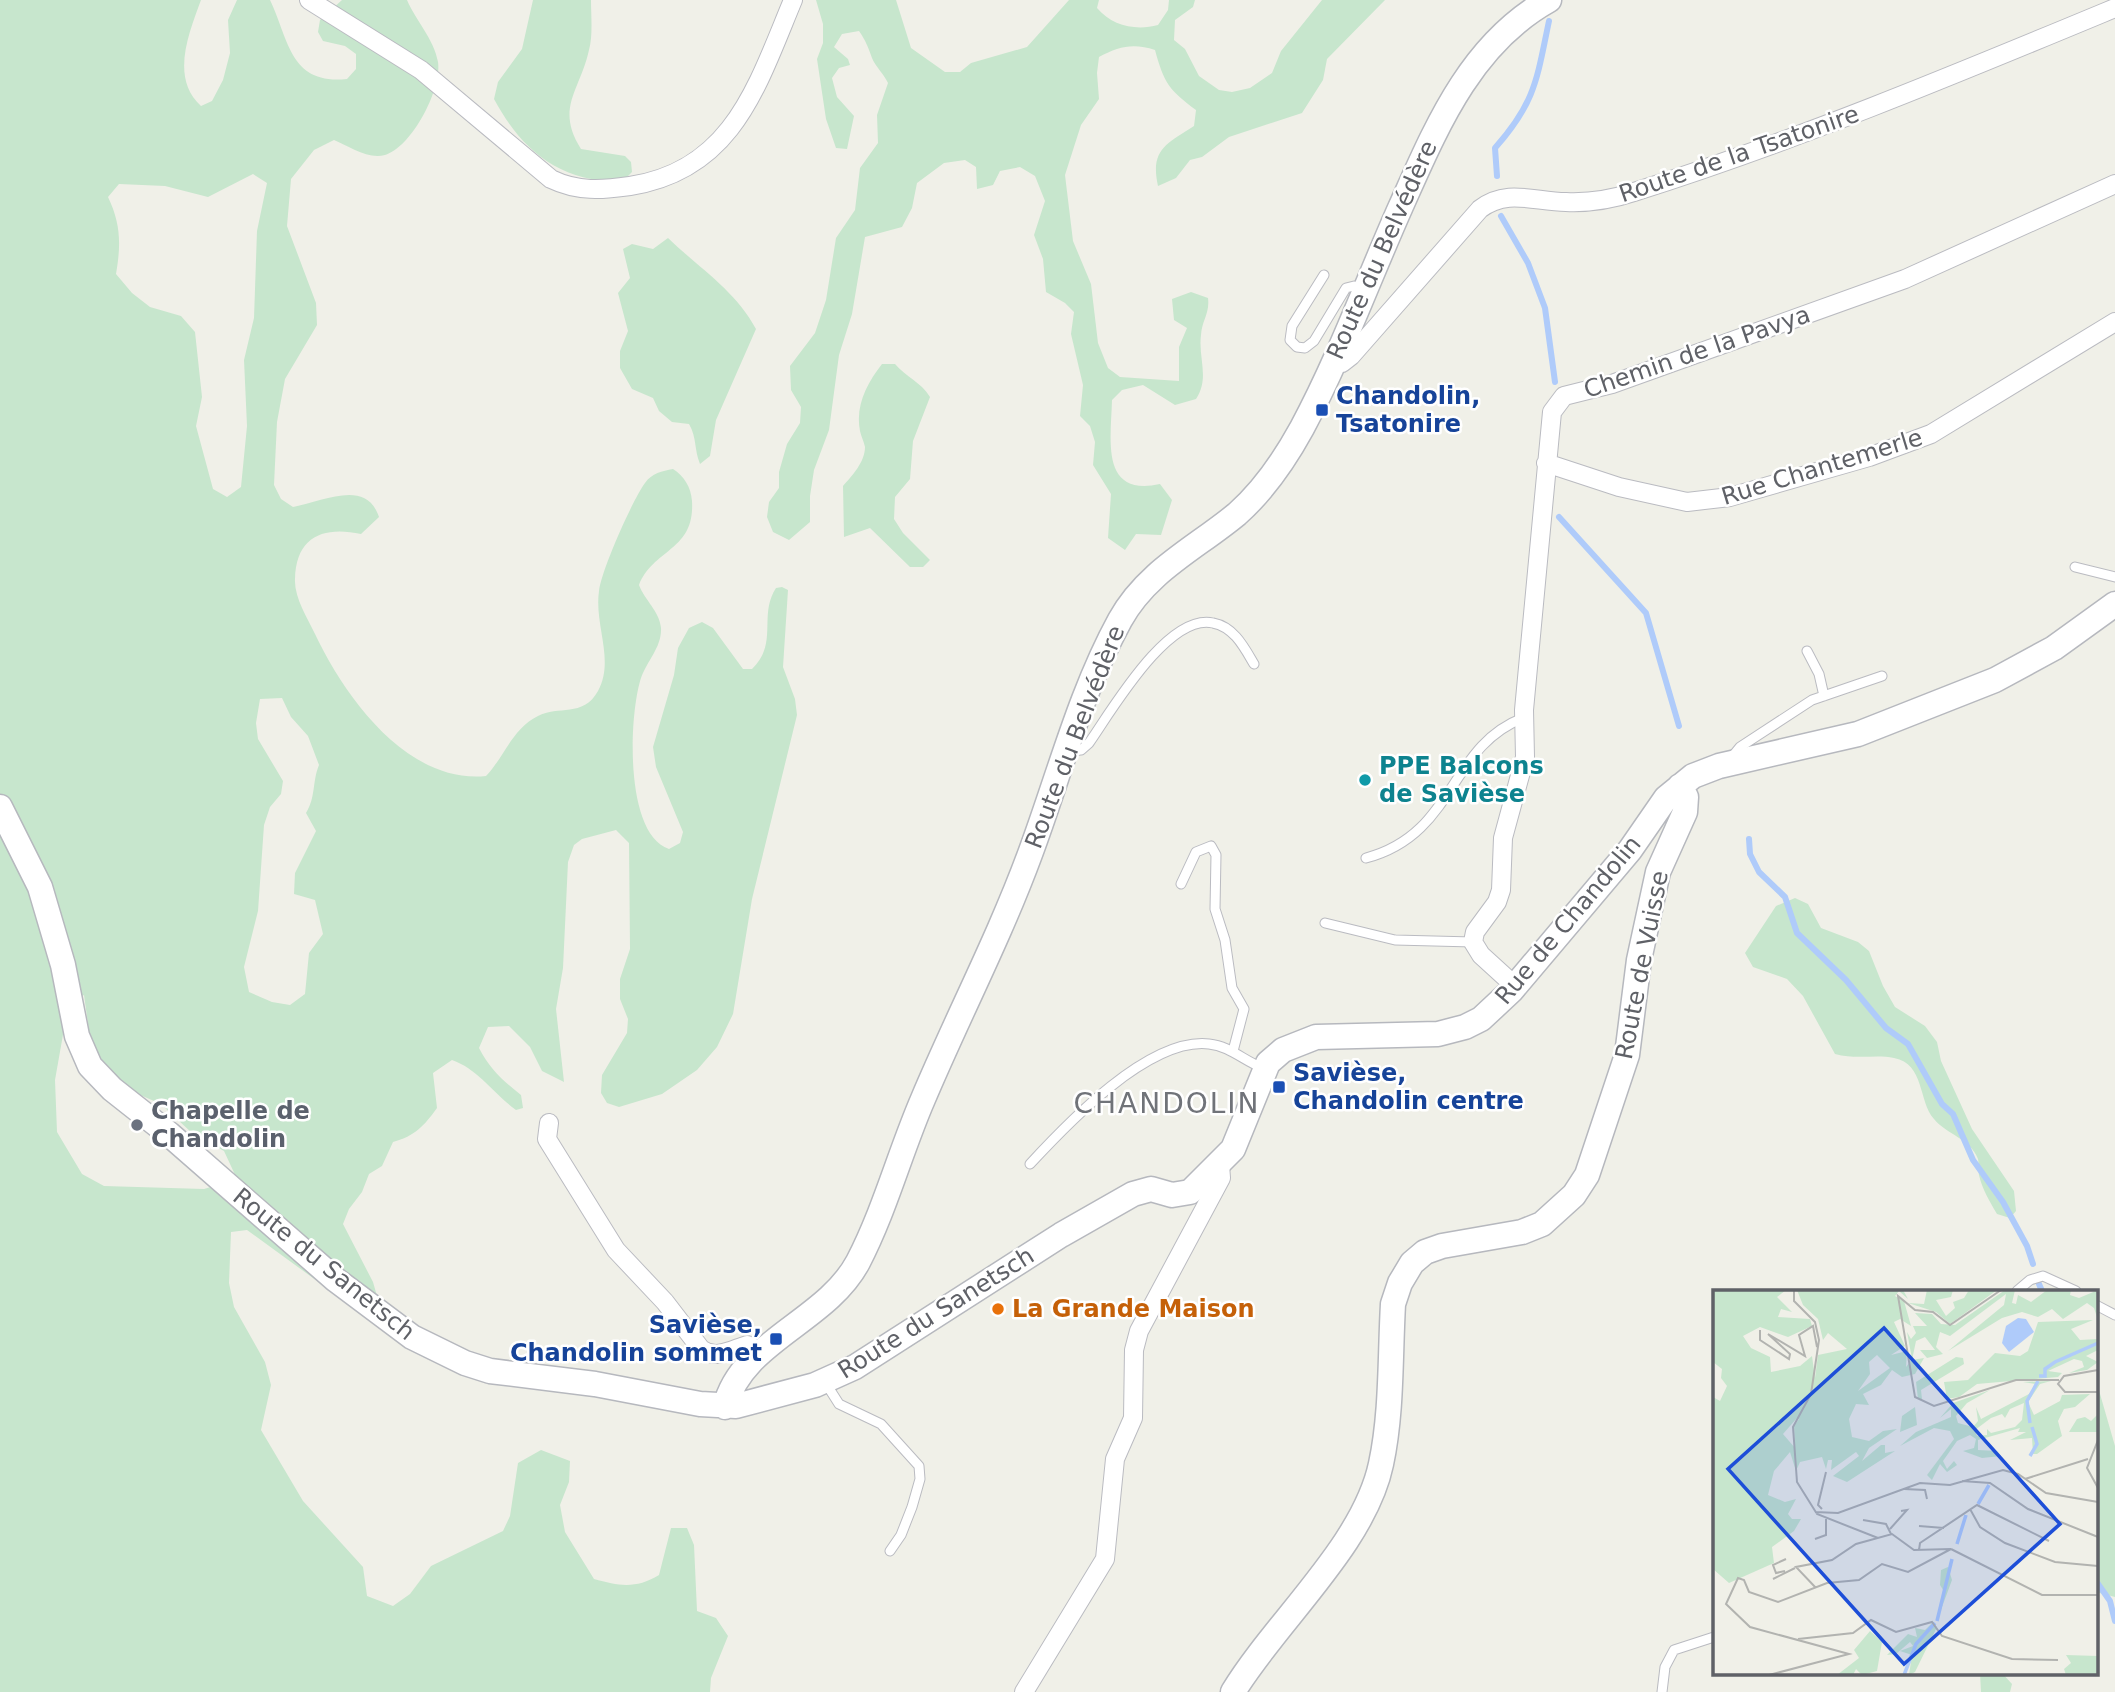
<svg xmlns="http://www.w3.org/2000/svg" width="2115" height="1692" font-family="'DejaVu Sans',sans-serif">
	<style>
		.green { fill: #c7e6cd; fill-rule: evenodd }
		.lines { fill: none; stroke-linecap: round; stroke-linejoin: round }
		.stream { stroke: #afcbfa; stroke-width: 6 }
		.lane-casing { stroke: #babbc1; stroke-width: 11 }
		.street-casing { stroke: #babbc1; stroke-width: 20 }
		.secondary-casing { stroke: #b6b8be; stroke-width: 27 }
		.lane { stroke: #fff; stroke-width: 9 }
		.street { stroke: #fff; stroke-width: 18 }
		.secondary { stroke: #fff; stroke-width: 24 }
		.transit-dot { fill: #1a4fb4; stroke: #fff; stroke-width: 2.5 }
		.culture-dot { fill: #0f9aa8; stroke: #fff; stroke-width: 2.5 }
		.worship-dot { fill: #6b7280; stroke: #fff; stroke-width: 2.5 }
		.food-dot { fill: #e8710a; stroke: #fff; stroke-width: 2.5 }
		.labels { text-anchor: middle; stroke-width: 5; stroke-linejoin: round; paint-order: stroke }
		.street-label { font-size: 24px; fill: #5f6167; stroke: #fff }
		.transit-label { font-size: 24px; font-weight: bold; fill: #164399; stroke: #fff; text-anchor: start }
		.culture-label { font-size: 24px; font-weight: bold; fill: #0d838f; stroke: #fff; text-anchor: start }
		.worship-label { font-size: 24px; font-weight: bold; fill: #5b616d; stroke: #fff; text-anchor: start }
		.food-label { font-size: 24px; font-weight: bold; fill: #c56008; stroke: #fff; text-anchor: start }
		.quarter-label { font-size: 28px; letter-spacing: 2px; fill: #707379; stroke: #fff }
		.inset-river { fill: none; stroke: #afcbfa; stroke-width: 3.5 }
		.inset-road { fill: none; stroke: #b2b3b0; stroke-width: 2 }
		.view { fill: #1d4ed8; fill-opacity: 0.15; stroke: #1d4ed8; stroke-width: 3.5 }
		.inset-edge { fill: none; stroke: #5f6167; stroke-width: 3.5 }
	</style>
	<rect width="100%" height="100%" fill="#f0f0e8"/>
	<!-- green -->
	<path class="green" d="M 0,0 L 201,0 C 189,33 170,78 201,106 L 212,101 L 223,80 L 230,53 L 228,20 L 237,0 L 270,0 C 289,39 289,85 347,79 L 356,69 L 356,54 L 345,46 L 323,41 L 318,32 L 320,20 L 342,0 L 407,0 C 416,21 434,39 438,62 C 442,89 412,147 385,155 C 368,160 349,146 334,140 L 314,150 L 291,179 L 287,226 L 316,303 L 317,325 L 285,379 L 277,422 L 274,485 L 281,499 L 293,507 C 323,502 366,478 379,517 L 361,534 C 324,526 296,536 295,579 C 294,597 307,617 315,634 C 345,697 407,784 486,776 C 505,756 512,729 538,716 C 558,705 583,718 598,691 C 615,660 594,625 599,591 C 601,571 633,499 645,483 C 652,473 662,471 673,469 C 684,476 691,487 692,501 C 695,551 654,548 639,585 C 644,599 660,612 661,628 C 662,647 647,661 641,678 C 629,715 624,834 669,849 L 680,843 L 683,832 L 656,767 L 653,747 L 674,675 L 678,648 L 689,628 L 702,622 L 713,628 L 743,669 L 752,669 C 779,643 758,616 776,588 L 782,587 L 788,590 L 783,667 L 795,699 L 797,715 L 752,899 L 733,1014 L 717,1047 L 697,1070 L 662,1094 L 619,1107 L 607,1103 L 601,1093 L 602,1075 L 627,1033 L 628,1019 L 620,999 L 620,979 L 630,949 L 629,843 L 616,830 L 582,839 L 574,845 L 568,862 L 563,968 L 556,1009 L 564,1082 L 542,1071 L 530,1047 L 509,1026 L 488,1027 L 479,1048 C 490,1069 503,1081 521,1095 L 523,1108 L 516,1110 C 494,1094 478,1069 452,1060 L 433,1073 L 437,1108 C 424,1126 415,1136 393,1142 L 382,1166 L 369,1174 L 362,1192 L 349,1209 L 343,1224 L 373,1282 L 377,1296 L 354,1301 L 324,1286 L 247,1230 L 231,1232 L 229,1283 L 234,1307 L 265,1362 L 271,1385 L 261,1430 L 303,1501 L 363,1567 L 367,1596 L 393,1606 L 410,1594 L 431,1566 L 503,1531 L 510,1516 L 518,1463 L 541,1450 L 570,1461 L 569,1482 L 560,1505 L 565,1532 L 594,1579 C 619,1586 636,1589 659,1575 L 671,1528 L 687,1528 L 694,1545 L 697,1611 L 716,1618 L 728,1636 L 711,1678 L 710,1692 L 0,1692 ZM 253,174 L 267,183 L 257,231 L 254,318 L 244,360 L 247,426 L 241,487 L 227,497 L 213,489 L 196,426 L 202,397 L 195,332 L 181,316 L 150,307 L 132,293 L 116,274 C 121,245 121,224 108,197 L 119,184 L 165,186 L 208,197 ZM 282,698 L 291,717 L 308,736 L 319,765 C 312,782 316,797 306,813 L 316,831 L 295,873 L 294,894 L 315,900 L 323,934 L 309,953 L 305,994 L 290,1005 L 272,1002 L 249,992 L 244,967 L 258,911 L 264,825 L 270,807 L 281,794 L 283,781 L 258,739 L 256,723 L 260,699 ZM 84,995 L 91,1045 L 99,1067 L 124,1088 L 161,1104 L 193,1134 L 224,1151 L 237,1179 L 204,1189 L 104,1186 L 82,1174 L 57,1132 L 55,1080 L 64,1029 L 62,1007 Z
		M 533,0 L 591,0 C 591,16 593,35 589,50 C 580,91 555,108 581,149 L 625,156 L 631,162 L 632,172 L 623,181 C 561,183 522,151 494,99 L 498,82 L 522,49 Z
		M 816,0 L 896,0 L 911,48 L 945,72 L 960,72 L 971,63 L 1027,47 L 1069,0 L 1099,0 L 1097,8 C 1112,26 1136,31 1158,25 L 1168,10 L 1169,0 L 1195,0 L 1193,7 L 1175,20 L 1174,40 L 1185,49 L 1199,76 L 1219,90 L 1232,92 L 1250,88 L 1272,73 L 1281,51 L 1322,0 L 1385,0 L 1327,59 L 1323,80 L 1302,113 L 1229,137 L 1202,157 L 1190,160 L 1176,178 L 1158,186 C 1150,150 1166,144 1194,126 L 1196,110 C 1169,90 1164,83 1155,50 C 1134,43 1119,46 1099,57 L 1097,73 L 1099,99 L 1081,125 L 1065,175 L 1073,241 L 1091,284 L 1098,343 L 1108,368 L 1120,377 L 1179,381 L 1179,347 L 1187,328 L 1174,320 L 1172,299 L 1191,292 L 1208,298 C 1210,313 1202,320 1201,335 C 1198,358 1210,378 1196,399 L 1175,405 L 1143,385 L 1122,390 L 1112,400 C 1111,440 1100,497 1160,484 L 1172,500 L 1161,535 L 1136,534 L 1125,550 L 1108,538 L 1111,494 L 1093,465 L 1095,442 L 1090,426 L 1080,416 L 1083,385 L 1071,334 L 1074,312 L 1065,303 L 1046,292 L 1043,259 L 1034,235 L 1045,201 L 1035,176 L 1020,167 L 1000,171 L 993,185 L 977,189 L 976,167 L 965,160 L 944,163 L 917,183 L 912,208 L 902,227 L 865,237 L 852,314 L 839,355 L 829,430 L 814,470 L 810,496 L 810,522 L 789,540 L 773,532 L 767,517 L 769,502 L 779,488 L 779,472 L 787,444 L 800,423 L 801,407 L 791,390 L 790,366 L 815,333 L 826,300 L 836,238 L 855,210 L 860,168 L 878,143 L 877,115 L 888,83 C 884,74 875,66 872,58 C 868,47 866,41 859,31 L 842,34 L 834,47 L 848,59 L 850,65 L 839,68 L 832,78 L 837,97 L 854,116 L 847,149 L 836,148 L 826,119 L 817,59 L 823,43 L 823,24 Z
		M 668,238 C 699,268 735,290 756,329 L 716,420 L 710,456 L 700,464 C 694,449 697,438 689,424 L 672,422 L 659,411 L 653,398 L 632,389 L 620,368 L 620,351 L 628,331 L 618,293 L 630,278 L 623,249 L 632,244 L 653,249 Z
		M 882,364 L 895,364 C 906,377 921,382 930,397 L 913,441 L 910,479 L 895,497 L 894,519 L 903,533 L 930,560 L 923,567 L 910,567 L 870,528 L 844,537 L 843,486 C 852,476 865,462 865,447 C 864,442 861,436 860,431 C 855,406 867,383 882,364 Z
		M 1795,898 L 1808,904 L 1821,928 L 1858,942 L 1869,951 L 1883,986 L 1895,1007 L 1925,1026 L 1937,1042 L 1941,1061 L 1972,1129 L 2014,1191 L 2016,1211 L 2010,1218 L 1997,1214 C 1990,1202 1982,1189 1979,1175 C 1978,1170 1979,1163 1978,1159 C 1971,1139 1946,1134 1934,1119 C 1918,1101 1925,1064 1894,1058 C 1876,1054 1857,1060 1835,1054 L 1803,996 L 1787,979 L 1753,967 L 1745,953 L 1776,906 Z
		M 2096,1380 L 2115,1446 L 2115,1597 L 2096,1592 Z
		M 1980,1673 L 2002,1673 L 2012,1684 L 2010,1692 L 1981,1692 Z"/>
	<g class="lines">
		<!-- stream -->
		<path class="stream" d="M 1497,176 L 1495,148 C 1536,102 1537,78 1549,21
			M 1501,216 L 1528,263 L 1545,308 L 1555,382
			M 1559,517 L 1646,613 L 1679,726
			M 1749,839 L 1750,854 L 1759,872 L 1785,897 L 1797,933 L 1846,980 L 1886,1028 L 1908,1044 L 1942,1104 L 1953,1114 L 1973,1160 L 2003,1202 L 2027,1246 L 2033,1264
			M 2039,1284 L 2042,1291
			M 2096,1581 L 2110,1601 L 2115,1621"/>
		<defs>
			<path id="lane" d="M 1324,275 L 1292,326 L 1290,340 L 1297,347 L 1305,348 L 1314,341 L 1346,288 L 1354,286 L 1362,289
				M 2075,567 L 2115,577
				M 1807,651 L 1819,674 L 1824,696
				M 1068,751 L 1081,750 L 1089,743 C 1112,710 1168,613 1213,623 C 1234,627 1244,647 1254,664
				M 1731,758 L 1740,747 L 1812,700 L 1882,676
				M 1366,858 C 1456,834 1448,747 1523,718
				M 1181,884 L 1196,852 L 1211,846 L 1216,855 L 1215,909 L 1225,940 L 1232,988 L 1244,1009 L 1233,1051
				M 1325,923 L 1395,940 L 1473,942
				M 1030,1164 C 1067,1124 1149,1037 1209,1044 C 1230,1046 1244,1061 1263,1068
				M 2017,1291 L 2030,1280 L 2043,1276 L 2076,1291
				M 2096,1305 L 2115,1315
				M 825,1382 L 839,1404 L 881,1424 L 919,1466 L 920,1479 L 912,1507 L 901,1535 L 890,1551
				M 1662,1692 L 1665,1667 L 1674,1650 L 1714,1637"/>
			<path id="street" d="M 309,0 L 421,70 L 551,179 C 578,192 602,190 630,186 C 733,170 757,86 793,0
				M 1333,360 L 1342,363 L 1351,356 L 1480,209 C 1507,188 1535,202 1566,202 C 1588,203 1613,199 1634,192 C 1798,140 1956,74 2115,8
				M 1546,463 L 1619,487 L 1687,502 L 1730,497 L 1869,457 L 1931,434 L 2115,322
				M 1515,986 L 1481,955 L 1473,942 L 1475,932 L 1497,902 L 1501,890 L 1503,838 L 1525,757 L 1524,710 L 1552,412 L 1564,396 L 1612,384 L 1905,279 L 2115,184
				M 549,1123 L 547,1139 L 616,1250 L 665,1302 L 701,1349 C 716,1360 731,1350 747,1345 L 762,1352
				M 1024,1692 L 1105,1559 L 1115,1459 L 1133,1418 L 1134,1350 L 1139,1331 L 1221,1178 L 1220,1165"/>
			<path id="secondary" d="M 0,807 L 40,887 L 63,965 L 77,1036 L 90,1066 L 112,1089 L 169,1134 L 336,1280 L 412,1337 L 465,1363 L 490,1371 L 595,1384 L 700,1404 L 736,1406 L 815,1385 L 855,1367 L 1061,1235 L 1133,1194 L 1151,1189 L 1172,1195 L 1190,1192 L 1233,1149 L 1268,1063 L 1283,1050 L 1316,1037 L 1438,1034 L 1465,1027 L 1481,1019 L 1511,991 L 1630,850 L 1666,798 L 1693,776 L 1719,766 L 1858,734 L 1995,680 L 2054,648 L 2115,604
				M 725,1407 C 741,1341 826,1322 858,1262 C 885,1210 900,1152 923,1099 C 958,1016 999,938 1030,854 C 1059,776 1080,693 1120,620 C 1147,571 1196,548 1237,514 C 1264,490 1285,459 1302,428 C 1340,357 1368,280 1401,206 C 1436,128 1470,44 1549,0
				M 1233,1692 C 1276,1621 1364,1545 1381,1464 C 1392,1413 1390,1357 1393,1304 L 1400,1283 L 1412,1263 L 1425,1252 L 1442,1246 L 1522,1232 L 1542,1224 L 1574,1195 L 1587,1175 L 1627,1055 L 1639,960 L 1658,872 L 1685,812 L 1686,797 L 1680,786"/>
		</defs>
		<!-- lane casing -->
		<use href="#lane" class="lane-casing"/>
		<!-- street casing -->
		<use href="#street" class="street-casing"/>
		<!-- secondary casing -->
		<use href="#secondary" class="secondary-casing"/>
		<!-- lane -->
		<use href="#lane" class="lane"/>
		<!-- street -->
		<use href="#street" class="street"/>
		<!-- secondary -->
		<use href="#secondary" class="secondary"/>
	</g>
	<!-- markers -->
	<g class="transit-dot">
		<rect x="1315" y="403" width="14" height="14" rx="3.5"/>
		<rect x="1272" y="1080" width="14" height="14" rx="3.5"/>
		<rect x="769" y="1332" width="14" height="14" rx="3.5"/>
	</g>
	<circle class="culture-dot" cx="1365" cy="780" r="7"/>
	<circle class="worship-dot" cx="137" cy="1125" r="7"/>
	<circle class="food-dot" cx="998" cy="1309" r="7"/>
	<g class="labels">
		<!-- street labels -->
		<g class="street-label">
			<text transform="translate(1739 154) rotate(-19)" y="8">Route de la Tsatonire</text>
			<text transform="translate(1382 250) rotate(-66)" y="8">Route du Belvédère</text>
			<text transform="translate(1697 352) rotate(-19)" y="8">Chemin de la Pavya</text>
			<text transform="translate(1822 467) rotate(-17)" y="8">Rue Chantemerle</text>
			<text transform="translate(1075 737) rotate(-69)" y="8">Route du Belvédère</text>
			<text transform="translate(1568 920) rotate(-50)" y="8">Rue de Chandolin</text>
			<text transform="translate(1642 965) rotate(-79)" y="8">Route de Vuisse</text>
			<text transform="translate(324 1264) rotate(39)" y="8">Route du Sanetsch</text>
			<text transform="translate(936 1313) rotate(-32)" y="8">Route du Sanetsch</text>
		</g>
		<!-- transit labels -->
		<g class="transit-label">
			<text x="1336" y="404">Chandolin,<tspan x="1336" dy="28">Tsatonire</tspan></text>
			<text x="1293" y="1081">Savièse,<tspan x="1293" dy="28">Chandolin centre</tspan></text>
			<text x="762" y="1333" text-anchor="end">Savièse,<tspan x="762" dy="28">Chandolin sommet</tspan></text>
		</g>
		<!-- culture labels -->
		<g class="culture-label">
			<text x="1379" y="774">PPE Balcons<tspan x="1379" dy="28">de Savièse</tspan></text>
		</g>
		<!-- worship labels -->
		<g class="worship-label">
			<text x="151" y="1119">Chapelle de<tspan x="151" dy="28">Chandolin</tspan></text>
		</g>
		<!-- food labels -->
		<g class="food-label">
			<text x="1012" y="1317">La Grande Maison</text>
		</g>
		<!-- quarter labels -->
		<g class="quarter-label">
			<text x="1167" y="1113">CHANDOLIN</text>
		</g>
	</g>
	<!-- overview -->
	<g transform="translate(1713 1290)">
		<rect width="385" height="385" fill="#f0f0e8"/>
		<path d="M 0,0 L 73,0 L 64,7 L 79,22 L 68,19 L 65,27 L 97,29 L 99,36 L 75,47 L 47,37 L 30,46 L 38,58 L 57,67 L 58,82 L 87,76 L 99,66 L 102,88 L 105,65 L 134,59 L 115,43 L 110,50 L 105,29 L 90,15 L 84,0 L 190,0 L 195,9 L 186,1 L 182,6 L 191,11 L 198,36 L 187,29 L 181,32 L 192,56 L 178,65 L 194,61 L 193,77 L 199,69 L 194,42 L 198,49 L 203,43 L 200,36 L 214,36 L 202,23 L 219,24 L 228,34 L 242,35 L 292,0 L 302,0 L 299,13 L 303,14 L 305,5 L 318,12 L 334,0 L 358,0 L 357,5 L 366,8 L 385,0 L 385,30 L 381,18 L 374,13 L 350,29 L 339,19 L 325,27 L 309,22 L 289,28 L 235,61 L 291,15 L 293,4 L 237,46 L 227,42 L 223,57 L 230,64 L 214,68 L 207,60 L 222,60 L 212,47 L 203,51 L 199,70 L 211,68 L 202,84 L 189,87 L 179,80 L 168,95 L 150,104 L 156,115 L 143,114 L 136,129 L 139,147 L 156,151 L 170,141 L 184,139 L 156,158 L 149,171 L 168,155 L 172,155 L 172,163 L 182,161 L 134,192 L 120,186 L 146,166 L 143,162 L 118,180 L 119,170 L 115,170 L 113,179 L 109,167 L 87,172 L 83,181 L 77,162 L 61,181 L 55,205 L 72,212 L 83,209 L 75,224 L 79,229 L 88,229 L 81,241 L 59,257 L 61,273 L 16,293 L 0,279 L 0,107 L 7,111 L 14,96 L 8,88 L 9,79 L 0,72 ZM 164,65 L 177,78 L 145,101 L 157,84 L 156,72 ZM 84,128 L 86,129 L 81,136 L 82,158 L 70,144 ZM 214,0 L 240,0 L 238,7 L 223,10 L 233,26 L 242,18 L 240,12 L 251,8 L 256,0 L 284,0 L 237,34 L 223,22 L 195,13 L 211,14 ZM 380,30 L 358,39 L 367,50 L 385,49 L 385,60 L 373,66 L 385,72 L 374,80 L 356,83 L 371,77 L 369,71 L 361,69 L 335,81 L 349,83 L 345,87 L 264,94 L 246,107 L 234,109 L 231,92 L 255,90 L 282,63 L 307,66 L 315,61 L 325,32 ZM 243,67 L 250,68 L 251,74 L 208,100 L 209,109 L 205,109 L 203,92 ZM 338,91 L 327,94 L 315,112 L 321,125 L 347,111 L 349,105 L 377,104 L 362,117 L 351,119 L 345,131 L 349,146 L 324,164 L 320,164 L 319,148 L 297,150 L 313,142 L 305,142 L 307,138 L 265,150 L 265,160 L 284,161 L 288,166 L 269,168 L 250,161 L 261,158 L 263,149 L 257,145 L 244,151 L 230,171 L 234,179 L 241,171 L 244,175 L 234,182 L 227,174 L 219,190 L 214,185 L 241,149 L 237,141 L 221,138 L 187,156 L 203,142 L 238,127 L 238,119 L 227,128 L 240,113 L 277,100 L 254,113 L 243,126 L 245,133 L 260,137 L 265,131 L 263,117 L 268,129 L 316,104 L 323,94 L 310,92 ZM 311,113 L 309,130 L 302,137 L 278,143 L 274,139 L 274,145 L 264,146 L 262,140 L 278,128 L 289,124 L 292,128 L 297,119 ZM 202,117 L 204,135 L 187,142 L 189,126 ZM 385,124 L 385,142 L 356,142 L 364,129 L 372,127 L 378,131 ZM 235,277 L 239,290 L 226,325 L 232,303 L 227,295 L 228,280 ZM 219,333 L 224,337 L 202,382 L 196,385 L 199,365 L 187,361 L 200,356 L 197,352 L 183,364 L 174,365 L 195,344 L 204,347 L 202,338 L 212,340 ZM 157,341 L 169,352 L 164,381 L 149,385 L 143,379 L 140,385 L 124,385 L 146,368 L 141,360 ZM 353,365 L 385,366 L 385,385 L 353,385 L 351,379 L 358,373 Z" fill="#c7e6cd" fill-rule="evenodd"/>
		<path d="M 305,28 L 313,29 L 321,42 L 296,62 L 289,53 L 293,36 Z" fill="#afcbfa"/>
		<path class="inset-river" d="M 326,86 L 332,86 L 332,79 L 342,72 L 385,53M 317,133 L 314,111 L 325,91M 317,166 L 324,154 L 319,137M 265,214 L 276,195M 244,254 L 253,225M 224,331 L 239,269M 191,385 L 203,354 L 222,333"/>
		<path class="inset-road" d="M 81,0 L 81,11 L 102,32 L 106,50 L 98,104 L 80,137 L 84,192 L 104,224 L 165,248M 288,0 L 237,35 L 220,22 L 202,20 L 185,6 L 202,107 L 221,116 L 303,90 L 346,90M 47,40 L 47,50 L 76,69 L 77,64 L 55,44 L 92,66 L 86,45 L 100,36 L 104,57M 385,80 L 351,86 L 345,94 L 352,102 L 385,102M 385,150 L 374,178 L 385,198M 312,189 L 375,169M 249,191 L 277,193 L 315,219 L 385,247M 191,199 L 212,200 L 214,209M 109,219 L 105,215 L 113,182M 257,219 L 267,237 L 292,253 L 342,272 L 385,276M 102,222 L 125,223 L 207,193 L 237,195 L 290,180 L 305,184 L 333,203 L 385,212M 150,230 L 173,234 L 178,244M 206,236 L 231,238M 177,239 L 194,220 L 188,221M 102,249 L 113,245 L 113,229M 238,259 L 329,305 L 385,305M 206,260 L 207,253 L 264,215 L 336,251M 72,281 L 63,283 L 60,275 L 73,269M 60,289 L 82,278M 103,298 L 83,277 L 119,270 L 143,254 L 179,244 L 201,260 L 238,259M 85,349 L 140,343 L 158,330 L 183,342 L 219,332 L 229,346 L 299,369 L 345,370M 56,385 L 136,364 L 37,337 L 13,314 L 25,288 L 31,290 L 36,302 L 65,312 L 114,293 L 146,290 L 169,274 L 195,282 L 238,259"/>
		<path class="view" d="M 171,38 L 347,234 L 191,374 L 15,179 Z"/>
		<rect width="385" height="385" class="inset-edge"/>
	</g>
</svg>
